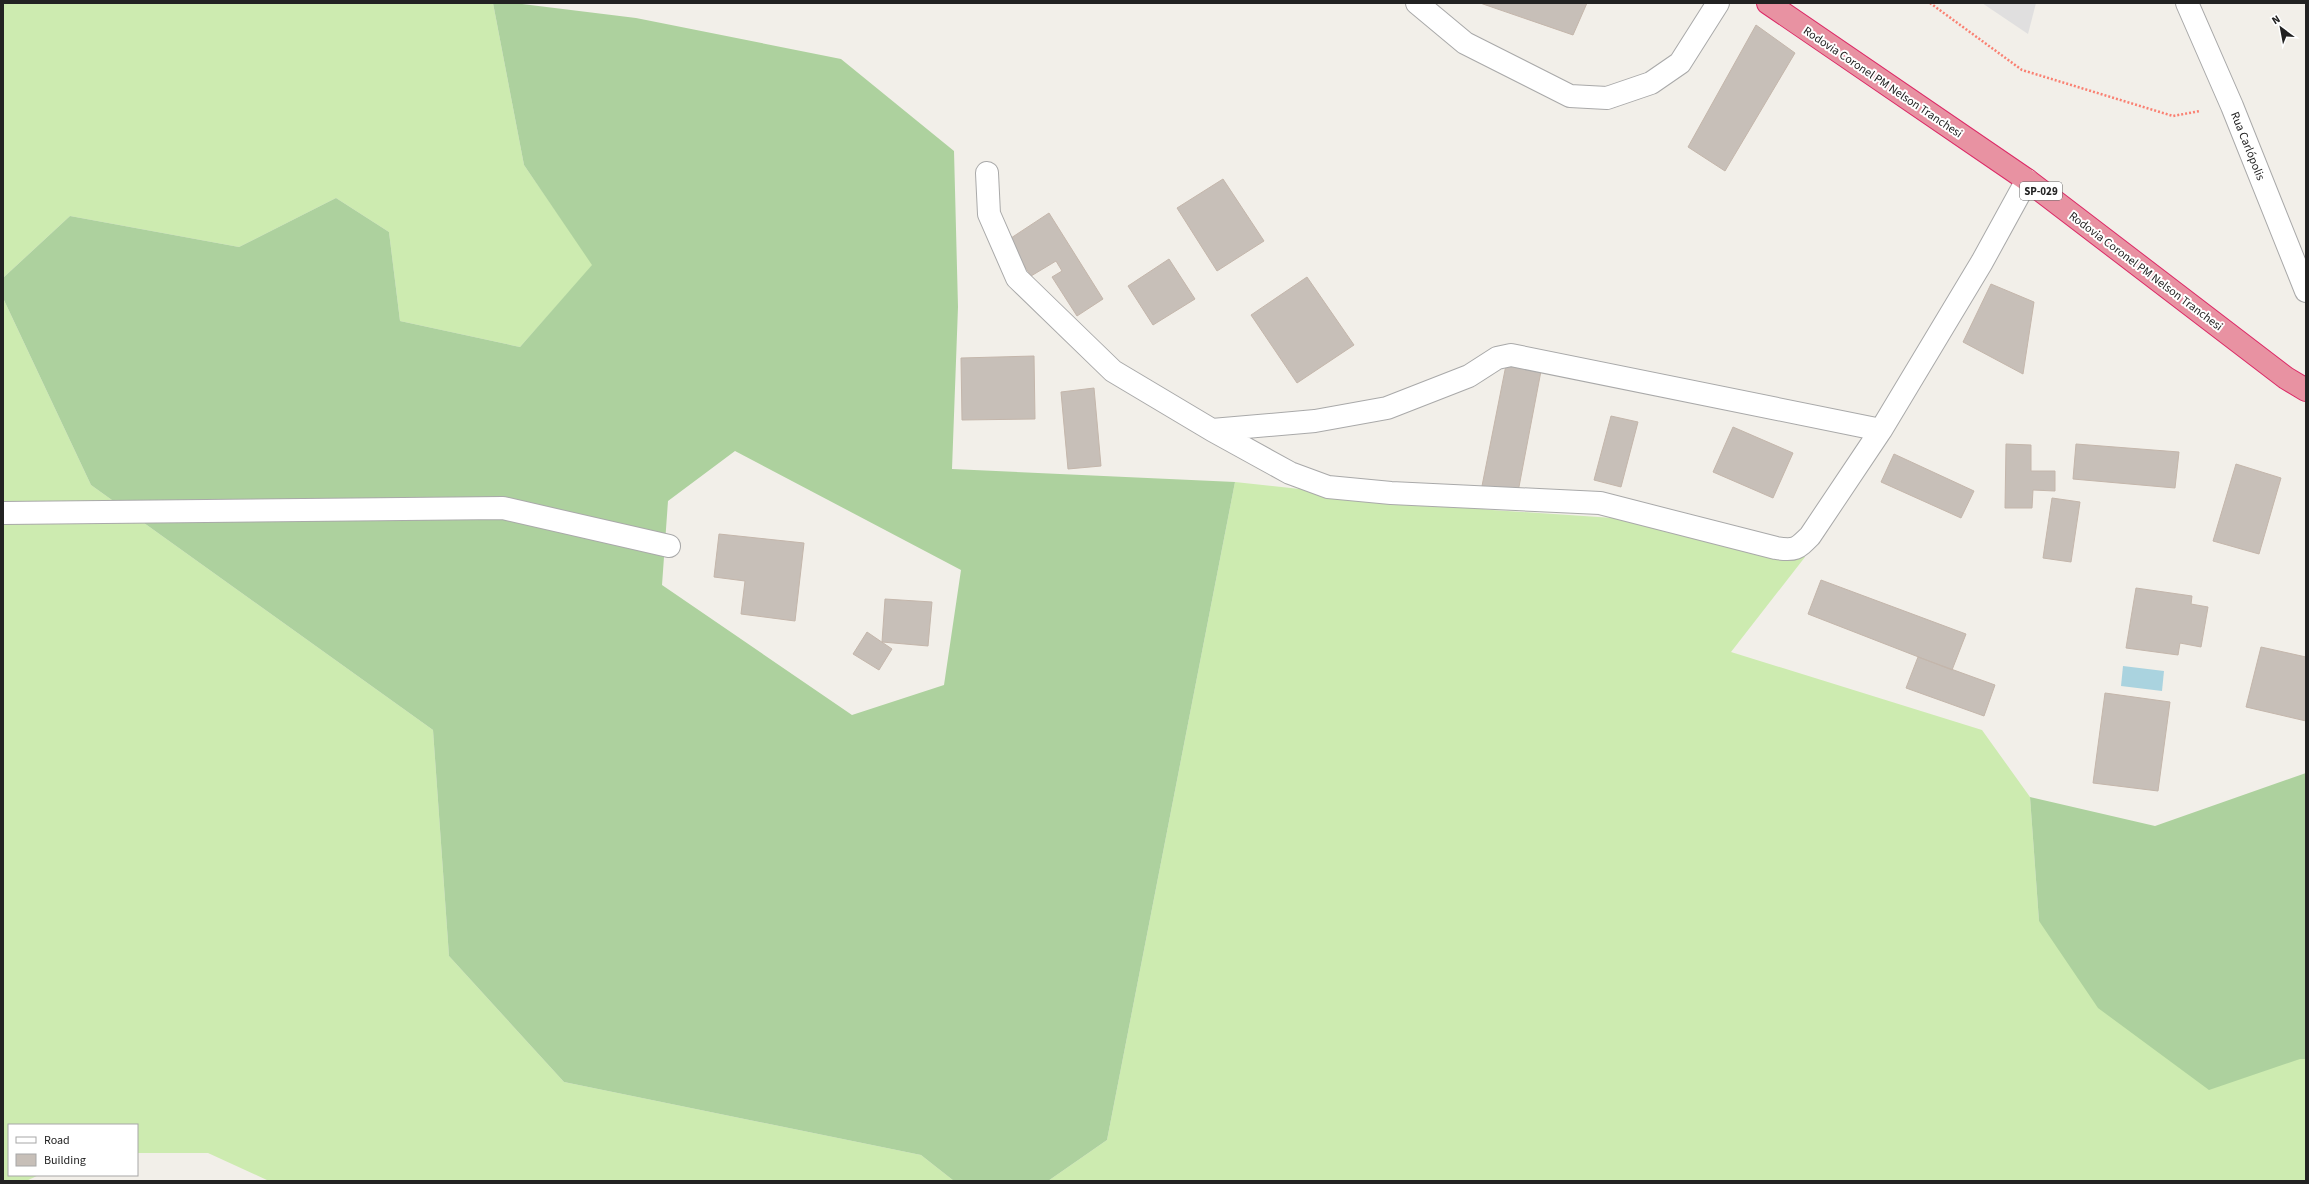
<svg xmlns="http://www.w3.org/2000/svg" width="2309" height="1184" font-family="'Source Sans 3',sans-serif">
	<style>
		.residential { fill: #e0dfdf }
		.grass { fill: #cdebb0 }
		.forest { fill: #add19e; fill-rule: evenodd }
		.water { fill: #aad3df }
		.building { fill: #c7bfb8; stroke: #c4b6ab }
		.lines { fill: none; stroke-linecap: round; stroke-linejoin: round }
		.minor-casing { stroke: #a9a9a9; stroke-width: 24 }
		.highway-casing { stroke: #dc2a67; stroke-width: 24 }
		.path { stroke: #fa8072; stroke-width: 2.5; stroke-dasharray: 2 2; stroke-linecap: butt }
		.minor { stroke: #fff; stroke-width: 22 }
		.highway { stroke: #e892a2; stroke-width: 22 }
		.labels { text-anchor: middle; stroke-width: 4; stroke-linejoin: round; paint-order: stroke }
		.shield { fill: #fff; stroke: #646464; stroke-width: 1 }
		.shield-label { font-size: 11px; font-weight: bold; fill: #222 }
		.street-label { font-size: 12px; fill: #222; stroke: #fff }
	</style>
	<rect width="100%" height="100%" fill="#f2efe9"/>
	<!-- residential -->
	<path class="residential" d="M 1982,3 L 2036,3 L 2028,34 Z"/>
	<!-- grass -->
	<path class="grass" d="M 3,3 L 493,3 L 524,165 L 593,265 L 520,347 L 400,321 L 389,232 L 336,198 L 239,247 L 70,216 L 3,278 Z
		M 3,298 L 91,485 L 433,730 L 449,956 L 564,1082 L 921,1155 L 954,1181 L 269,1181 L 208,1153 L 137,1153 L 137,1125 L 9,1125 L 9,1175 L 39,1175 L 26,1181 L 3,1181 Z
		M 1235,482 L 1492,510 L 1628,519 L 1805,557 L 1731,652 L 1982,730 L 2030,797 L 2039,921 L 2300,1059 L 2306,1059 L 2306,1181 L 1048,1181 L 1107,1140 Z"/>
	<!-- forest -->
	<path class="forest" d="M 493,3 L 514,3 L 636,18 L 841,59 L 954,151 L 958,307 L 952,469 L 1235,482 L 1107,1140 L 1048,1181 L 954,1181 L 921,1155 L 564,1082 L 449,956 L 433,730 L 91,485 L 3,298 L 3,278 L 70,216 L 239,247 L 336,198 L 389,232 L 400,321 L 520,347 L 592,265 L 524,165 ZM 735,451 L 961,570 L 944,685 L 852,715 L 662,585 L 668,501 Z
		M 2306,773 L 2306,1059 L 2300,1059 L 2209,1090 L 2098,1008 L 2039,921 L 2030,797 L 2155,826 Z"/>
	<!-- water -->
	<path class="water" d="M 2123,666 L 2164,671 L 2162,691 L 2121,686 Z"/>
	<!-- building -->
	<path class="building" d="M 1480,3 L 1587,3 L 1573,35 Z
		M 1756,25 L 1795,53 L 1725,171 L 1688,147 Z
		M 1223,179 L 1264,241 L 1217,271 L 1177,208 Z
		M 1049,213 L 1103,299 L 1077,316 L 1052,277 L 1062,271 L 1056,261 L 1031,276 L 1008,240 Z
		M 1169,259 L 1195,299 L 1153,325 L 1128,286 Z
		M 1307,277 L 1354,345 L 1297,383 L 1251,315 Z
		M 1991,284 L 2034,302 L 2023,374 L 1963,342 Z
		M 1034,356 L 1035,419 L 962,420 L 961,358 Z
		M 1506,365 L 1541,371 L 1518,492 L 1482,486 Z
		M 1094,388 L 1101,466 L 1068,469 L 1061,392 Z
		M 1611,416 L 1638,422 L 1621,487 L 1594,480 Z
		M 1733,427 L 1793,453 L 1773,498 L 1713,472 Z
		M 2006,444 L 2031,445 L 2031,471 L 2055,471 L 2055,491 L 2033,490 L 2032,508 L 2005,508 Z
		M 2076,444 L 2179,452 L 2175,488 L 2073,479 Z
		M 1894,454 L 1974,491 L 1961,518 L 1881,482 Z
		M 2236,464 L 2281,478 L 2259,554 L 2213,541 Z
		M 2052,498 L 2080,502 L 2071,562 L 2043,558 Z
		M 719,534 L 804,543 L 795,621 L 741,614 L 745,581 L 714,577 Z
		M 1821,580 L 1966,634 L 1952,670 L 1808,614 Z
		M 2136,588 L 2192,596 L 2191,604 L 2208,607 L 2201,647 L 2180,643 L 2178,655 L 2126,648 Z
		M 885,599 L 932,602 L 928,646 L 882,642 Z
		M 867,632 L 892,649 L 879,670 L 853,654 Z
		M 2261,647 L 2306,657 L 2306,721 L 2246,707 Z
		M 1918,657 L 1995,685 L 1984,716 L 1906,688 Z
		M 2105,693 L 2170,702 L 2158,791 L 2093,783 Z"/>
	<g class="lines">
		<defs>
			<path id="minor" d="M 1417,3 L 1465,43 L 1570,96 L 1607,98 L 1651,83 L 1680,63 L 1718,3
				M 2187,3 L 2232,106 L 2306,291
				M 987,173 L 989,214 L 1017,278 L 1113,371 L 1212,430 L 1315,421 L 1387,408 L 1469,376 L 1497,358 L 1511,355 L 1881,430
				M 1212,430 L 1290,473 L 1328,487 L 1391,493 L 1600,503 L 1776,548 C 1795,551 1797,549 1810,536 L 1881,430 L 1982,262 L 2027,180
				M 3,513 L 503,508 L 669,546"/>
			<path id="highway" d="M 1768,3 L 2027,180 L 2286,378 L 2306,390"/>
		</defs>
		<!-- minor casing -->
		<use href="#minor" class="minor-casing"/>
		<!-- highway casing -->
		<use href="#highway" class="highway-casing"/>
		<!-- path -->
		<path class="path" d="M 1930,3 L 2022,70 L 2173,116 L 2200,111"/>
		<!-- minor -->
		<use href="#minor" class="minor"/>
		<!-- highway -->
		<use href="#highway" class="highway"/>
	</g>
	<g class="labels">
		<!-- shield labels -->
		<rect class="shield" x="2020" y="182" width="42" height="18" rx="3"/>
		<g class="shield-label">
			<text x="2041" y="195">SP-029</text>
		</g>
		<!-- street labels -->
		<g class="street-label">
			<text transform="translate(1883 82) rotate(34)" y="4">Rodovia Coronel PM Nelson Tranchesi</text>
			<text transform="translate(2248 146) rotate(68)" y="4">Rua Carlópolis</text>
			<text transform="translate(2146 271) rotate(37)" y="4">Rodovia Coronel PM Nelson Tranchesi</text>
		</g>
	</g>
	<!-- border -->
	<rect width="2309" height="1184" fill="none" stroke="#222222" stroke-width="8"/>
	<!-- legend -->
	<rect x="8" y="1124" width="130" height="52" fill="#ffffff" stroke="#a7a7a7"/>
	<rect x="16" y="1137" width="20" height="6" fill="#ffffff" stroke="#a7a7a7"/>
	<text x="44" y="1144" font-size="12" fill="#222222">Road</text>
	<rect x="16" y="1154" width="20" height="12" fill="#c7bfb8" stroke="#a7a7a7"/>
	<text x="44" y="1164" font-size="12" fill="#222222">Building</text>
	<!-- north arrow -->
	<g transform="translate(2281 28) rotate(328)" stroke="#ffffff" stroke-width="3" paint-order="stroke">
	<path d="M0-3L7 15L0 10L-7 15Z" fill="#222222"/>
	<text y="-6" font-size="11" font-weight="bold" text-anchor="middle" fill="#222222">N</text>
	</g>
</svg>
